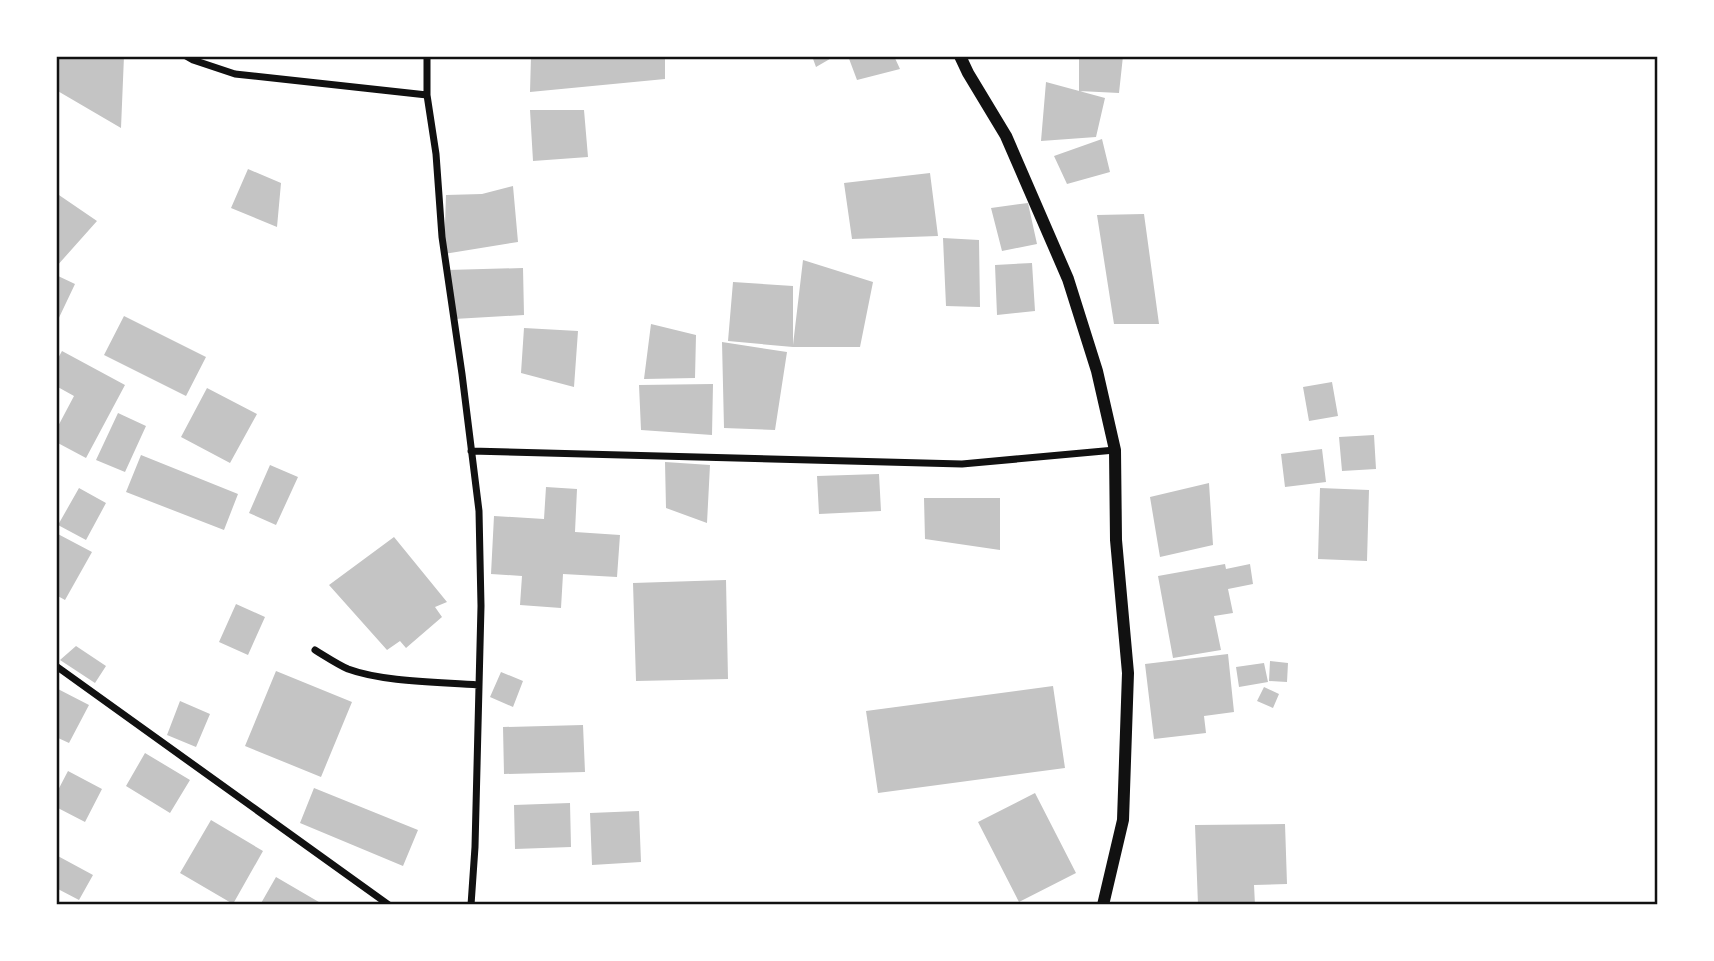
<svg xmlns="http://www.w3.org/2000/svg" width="1714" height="961" font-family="'Varela Round',sans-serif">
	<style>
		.building { fill: #c4c4c4 }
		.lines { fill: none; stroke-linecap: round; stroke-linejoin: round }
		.minor { stroke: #111; stroke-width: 7 }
		.tertiary { stroke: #111; stroke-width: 12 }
		.neatline { fill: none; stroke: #111; stroke-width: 2.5 }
	</style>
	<rect width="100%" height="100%" fill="#fff"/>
	<!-- building -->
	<path class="building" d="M 56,56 L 124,56 L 121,128 L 56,90 Z
		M 531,56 L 665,56 L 665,79 L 530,92 Z
		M 812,56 L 835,56 L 816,67 Z
		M 848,56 L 894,56 L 900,69 L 857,80 Z
		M 1079,56 L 1123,56 L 1119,93 L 1079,91 Z
		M 1046,82 L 1105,98 L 1096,137 L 1041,141 Z
		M 530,110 L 584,110 L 588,157 L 533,161 Z
		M 1102,139 L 1110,172 L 1067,184 L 1054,156 Z
		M 248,169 L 281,183 L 277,227 L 231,208 Z
		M 930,173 L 938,236 L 852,239 L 844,183 Z
		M 513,186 L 518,242 L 444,254 L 446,195 L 482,194 Z
		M 56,193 L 97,221 L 56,267 Z
		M 1028,203 L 1037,244 L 1002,251 L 991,208 Z
		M 1144,214 L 1159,324 L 1114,324 L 1097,215 Z
		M 943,238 L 979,240 L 980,307 L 946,306 Z
		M 803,260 L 873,282 L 860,347 L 793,347 L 728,341 L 733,282 L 793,286 L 793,345 Z
		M 1032,263 L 1035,311 L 997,315 L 995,265 Z
		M 523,268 L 524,315 L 454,319 L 447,270 Z
		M 56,275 L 75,284 L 56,324 Z
		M 124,316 L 206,357 L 186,396 L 104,355 Z
		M 651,324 L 696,335 L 695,378 L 644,379 Z
		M 524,328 L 578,331 L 574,387 L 521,373 Z
		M 722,342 L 787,352 L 775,430 L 724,428 Z
		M 62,351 L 125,385 L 86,458 L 56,442 L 56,430 L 74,396 L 56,386 L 56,362 Z
		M 1332,382 L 1338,416 L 1309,421 L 1303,387 Z
		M 713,384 L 712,435 L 641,430 L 639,385 Z
		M 207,388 L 257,414 L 230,463 L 181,437 Z
		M 118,413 L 146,426 L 125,472 L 96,460 Z
		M 1374,435 L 1376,469 L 1342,471 L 1339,437 Z
		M 1322,449 L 1326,482 L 1285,487 L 1281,454 Z
		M 141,455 L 238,494 L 224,530 L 126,492 Z
		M 665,462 L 710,465 L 707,523 L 666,508 Z
		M 270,465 L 298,477 L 276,525 L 249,513 Z
		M 879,474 L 881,511 L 819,514 L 817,476 Z
		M 1209,483 L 1213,545 L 1160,557 L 1150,497 Z
		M 546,487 L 577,489 L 575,532 L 620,535 L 617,577 L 563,574 L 561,608 L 520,605 L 522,576 L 491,574 L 494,516 L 544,519 Z
		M 79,488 L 106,503 L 86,540 L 58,525 Z
		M 1320,488 L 1369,490 L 1367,561 L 1318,559 Z
		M 924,498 L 1000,498 L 1000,550 L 925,539 Z
		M 56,533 L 92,552 L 65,600 L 56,595 Z
		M 394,537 L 447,602 L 435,607 L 442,617 L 406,648 L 400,641 L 387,650 L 329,585 Z
		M 1225,564 L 1226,569 L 1250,564 L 1253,584 L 1228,589 L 1233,613 L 1214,616 L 1221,650 L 1173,658 L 1158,576 Z
		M 726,580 L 728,679 L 636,681 L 633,583 Z
		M 236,604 L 265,617 L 248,655 L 219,642 Z
		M 76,646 L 106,666 L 95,683 L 60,660 Z
		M 1228,654 L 1234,712 L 1204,716 L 1206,733 L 1154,739 L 1145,664 Z
		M 1270,661 L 1288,663 L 1287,682 L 1269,681 Z
		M 1264,663 L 1268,682 L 1239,687 L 1236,667 Z
		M 276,671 L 352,702 L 321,777 L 245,746 Z
		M 501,672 L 523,681 L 513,707 L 490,697 Z
		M 1053,686 L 1065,768 L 878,793 L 866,711 Z
		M 1264,687 L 1279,694 L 1273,708 L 1257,701 Z
		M 56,688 L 89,705 L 69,743 L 56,737 Z
		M 180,701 L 210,714 L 196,747 L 167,735 Z
		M 583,725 L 585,772 L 504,774 L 503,727 Z
		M 145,753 L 190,780 L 170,813 L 126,786 Z
		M 68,771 L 102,789 L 85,822 L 56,807 L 56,794 Z
		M 314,788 L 418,830 L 403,866 L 300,823 Z
		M 1035,793 L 1076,873 L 1019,902 L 978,822 Z
		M 570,803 L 571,847 L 515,849 L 514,805 Z
		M 639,811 L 641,862 L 592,865 L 590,813 Z
		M 211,820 L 263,851 L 233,904 L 180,873 Z
		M 1285,824 L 1287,884 L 1254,885 L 1255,905 L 1198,905 L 1195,825 Z
		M 56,855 L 93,875 L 79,900 L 56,888 Z
		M 276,877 L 324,905 L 260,905 Z"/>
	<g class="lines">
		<!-- minor -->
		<path class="minor" d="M 186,56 L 193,60 L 235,74 L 427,95
			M 427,56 L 427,95 L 436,154 L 442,237 L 462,374 L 479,511 L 481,606 L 475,847 L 471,905
			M 471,451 L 962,464 L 1115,450
			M 315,650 C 325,656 337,664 348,669 C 383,682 440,682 478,685
			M 56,666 L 389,905"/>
		<!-- tertiary -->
		<path class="tertiary" d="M 960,56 L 968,73 L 1006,136 L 1068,279 L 1097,371 L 1115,450 L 1116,540 L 1128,673 L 1123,820 L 1103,905"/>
	</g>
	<!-- border -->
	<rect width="1714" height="961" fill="none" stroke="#ffffff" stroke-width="116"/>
	<rect x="58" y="58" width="1598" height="845" class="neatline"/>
</svg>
